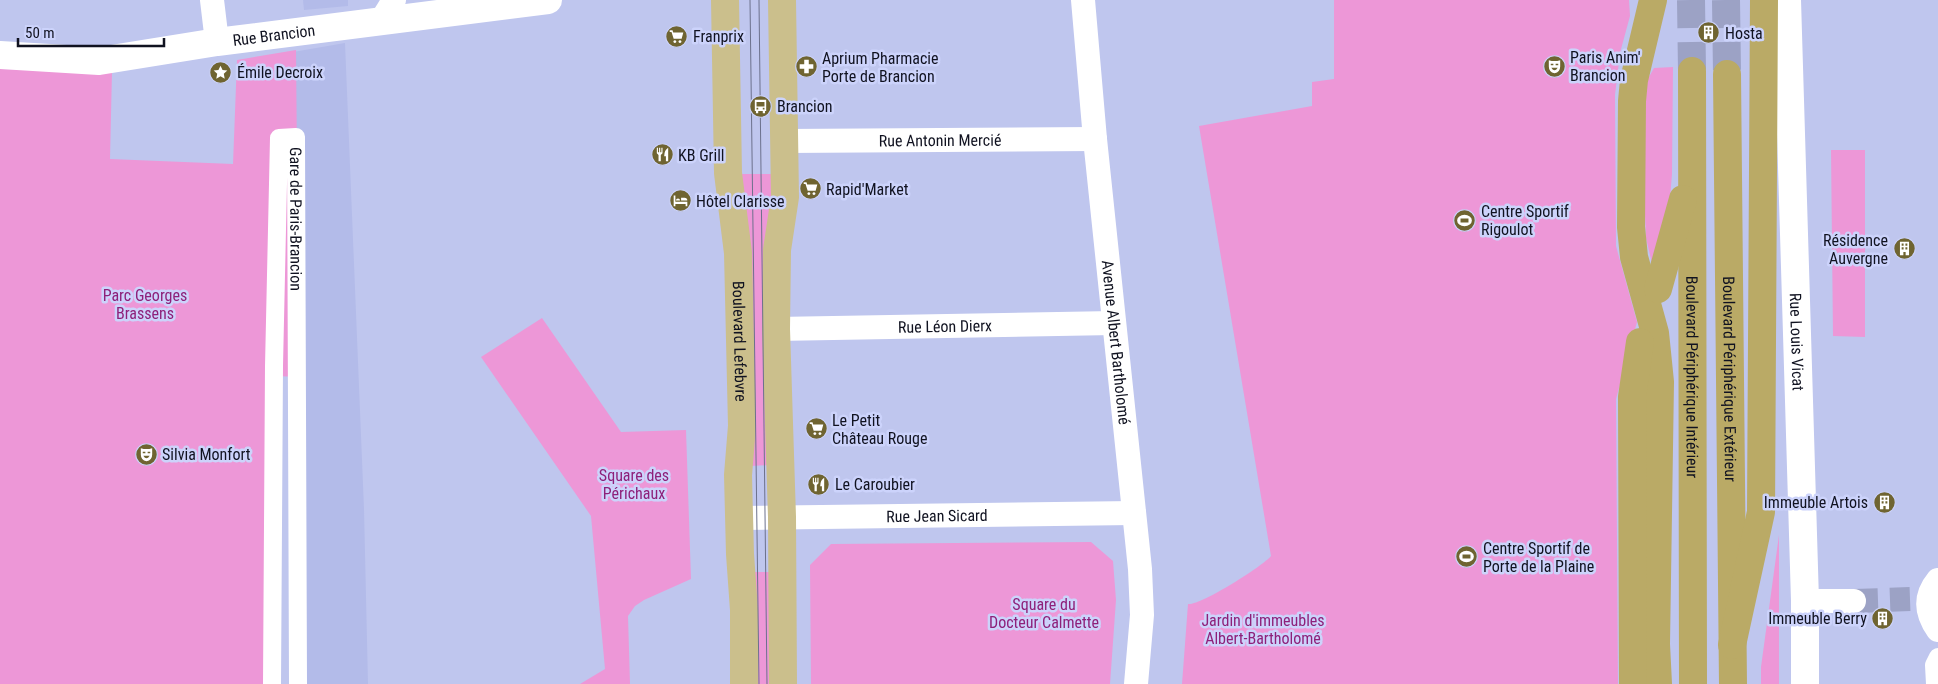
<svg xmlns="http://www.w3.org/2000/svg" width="1938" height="684" font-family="'Roboto Condensed',sans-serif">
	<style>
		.built { fill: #b3bbe9 }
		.green { fill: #ed97d7 }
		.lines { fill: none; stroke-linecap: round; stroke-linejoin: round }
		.minor-tunnel { stroke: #9ca2c5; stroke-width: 24; stroke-dasharray: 24 12; stroke-linecap: butt }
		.trunk-tunnel { stroke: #9ca2c5; stroke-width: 28; stroke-dasharray: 28 14; stroke-linecap: butt }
		.pedestrian { stroke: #fff; stroke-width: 18 }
		.minor { stroke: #fff; stroke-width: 24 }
		.tertiary { stroke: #fff; stroke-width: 28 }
		.primary { stroke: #cbbf8c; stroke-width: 28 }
		.trunk { stroke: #baaa66; stroke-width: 28 }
		.tram { stroke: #6c718c; stroke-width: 1 }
		.labels { text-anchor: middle; stroke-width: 5; stroke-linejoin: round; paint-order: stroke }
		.poi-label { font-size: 16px; fill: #101220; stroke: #ccd3fb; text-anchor: start }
		.street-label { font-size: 16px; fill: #101220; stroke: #ccd3fb }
		.park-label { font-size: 16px; fill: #8e207a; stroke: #ccd3fb }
	</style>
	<rect width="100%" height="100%" fill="#bfc6ee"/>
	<!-- built -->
	<path class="built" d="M 303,0 L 348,0 L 348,6 L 304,10 Z
		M 345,43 L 364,509 L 368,684 L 298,684 L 293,52 Z"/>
	<!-- green -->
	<path class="green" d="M 1334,0 L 1629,0 L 1630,16 L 1620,53 L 1615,95 L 1616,246 L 1637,322 L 1616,399 L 1618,684 L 1182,684 L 1188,604 C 1200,606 1263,566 1271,556 L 1199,126 L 1312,106 L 1312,82 L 1334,79 Z
		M 296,50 L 299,377 L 276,376 L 269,684 L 0,684 L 0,69 L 112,71 L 110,159 L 233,164 L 237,60 Z
		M 1673,67 L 1672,174 L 1668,223 L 1654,272 L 1646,238 L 1640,103 L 1645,84 L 1654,68 Z
		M 1831,150 L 1865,150 L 1865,337 L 1833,336 Z
		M 737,174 L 778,174 L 771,465 L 751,466 Z
		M 542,318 L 621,432 L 686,430 L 691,579 L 644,600 L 635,606 L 628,616 L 630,684 L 580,684 L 605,669 L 591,516 L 481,357 Z
		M 1779,535 L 1779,684 L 1761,684 L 1761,667 Z
		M 1091,542 L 1113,561 L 1116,600 L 1110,684 L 811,684 L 810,565 L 831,544 Z
		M 752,572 L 773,572 L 773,684 L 753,684 Z"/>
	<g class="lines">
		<!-- minor-tunnel -->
		<path class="minor-tunnel" d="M 1854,601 L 1910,599"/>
		<!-- trunk-tunnel -->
		<path class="trunk-tunnel" d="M 1691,0 L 1692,71
			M 1726,0 L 1727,74"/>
		<!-- pedestrian -->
		<g class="pedestrian">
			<path id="s1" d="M 272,684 L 274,366 L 279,138 L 296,137 L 298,684"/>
			<path d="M 1935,684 L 1934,665 L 1938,657"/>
		</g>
		<!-- minor -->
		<g class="minor">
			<path d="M 212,0 L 217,42"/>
			<path id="s2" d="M 1083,0 L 1095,139 L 1140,569 L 1142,615 L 1136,684"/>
			<path d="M 381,21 L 394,0"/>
			<path id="s3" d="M 785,141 L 1095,139"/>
			<path id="s4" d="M 776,329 L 1114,323"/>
			<path id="s5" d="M 739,518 L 1134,513"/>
			<path d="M 1938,580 C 1924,597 1926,613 1938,630"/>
			<path d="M 1805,601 L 1854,601"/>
		</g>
		<!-- tertiary -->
		<g class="tertiary">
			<path id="s6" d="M 1787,0 L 1805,601 L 1805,684"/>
			<path id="s7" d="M 0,55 L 99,61 L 217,42 L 548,0"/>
		</g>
		<!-- primary -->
		<g class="primary">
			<path id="s8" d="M 725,0 L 728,173 L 738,253 L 742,426 L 738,475 L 740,554 L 744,610 L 744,684"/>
			<path d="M 782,0 L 785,197 L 777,250 L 776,329 L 782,517 L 783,684"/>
		</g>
		<!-- trunk -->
		<g class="trunk">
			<path d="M 1653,0 L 1634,80 L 1632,101 L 1631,227 L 1634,257 L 1655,333 L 1660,382 L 1656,644 L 1658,684"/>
			<path id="s9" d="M 1692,71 L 1693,684"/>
			<path id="s10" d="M 1727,74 L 1733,684"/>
			<path d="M 1658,289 L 1683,199"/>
			<path d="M 1732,645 L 1761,512 L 1764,0"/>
			<path d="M 1633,684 L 1632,397 L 1640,342"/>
		</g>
		<!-- tram -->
		<path class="tram" d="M 750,0 L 759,684
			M 759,0 L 767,684"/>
	</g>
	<!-- icons -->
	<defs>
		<symbol id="building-disc" viewBox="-11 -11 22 22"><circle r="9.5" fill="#6f6431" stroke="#ccd3fb"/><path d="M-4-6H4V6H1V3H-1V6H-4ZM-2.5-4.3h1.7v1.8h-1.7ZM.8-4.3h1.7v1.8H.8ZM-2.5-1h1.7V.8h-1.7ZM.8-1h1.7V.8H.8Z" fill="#fff"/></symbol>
		<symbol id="supermarket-disc" viewBox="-11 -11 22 22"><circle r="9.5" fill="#6f6431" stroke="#ccd3fb"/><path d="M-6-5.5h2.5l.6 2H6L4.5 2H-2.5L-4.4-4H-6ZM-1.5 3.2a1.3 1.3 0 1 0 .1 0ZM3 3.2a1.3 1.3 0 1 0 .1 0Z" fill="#fff"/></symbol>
		<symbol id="theatre-disc" viewBox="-11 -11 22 22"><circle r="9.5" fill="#6f6431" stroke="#ccd3fb"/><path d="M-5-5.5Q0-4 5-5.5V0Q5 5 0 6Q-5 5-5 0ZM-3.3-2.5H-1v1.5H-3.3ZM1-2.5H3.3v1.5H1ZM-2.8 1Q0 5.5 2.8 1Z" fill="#fff"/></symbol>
		<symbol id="pharmacy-disc" viewBox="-11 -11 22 22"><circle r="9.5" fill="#6f6431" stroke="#ccd3fb"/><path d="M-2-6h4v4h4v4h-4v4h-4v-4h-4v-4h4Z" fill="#fff"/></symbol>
		<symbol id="sight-disc" viewBox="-11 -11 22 22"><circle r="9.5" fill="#6f6431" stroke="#ccd3fb"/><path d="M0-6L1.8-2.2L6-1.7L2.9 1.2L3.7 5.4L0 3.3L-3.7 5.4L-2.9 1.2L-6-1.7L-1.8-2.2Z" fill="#fff"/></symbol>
		<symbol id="bus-disc" viewBox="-11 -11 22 22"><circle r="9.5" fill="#6f6431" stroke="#ccd3fb"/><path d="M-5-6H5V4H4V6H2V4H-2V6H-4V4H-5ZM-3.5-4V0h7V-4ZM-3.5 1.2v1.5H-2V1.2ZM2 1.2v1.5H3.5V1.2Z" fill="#fff"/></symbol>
		<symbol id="restaurant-disc" viewBox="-11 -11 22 22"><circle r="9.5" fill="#6f6431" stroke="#ccd3fb"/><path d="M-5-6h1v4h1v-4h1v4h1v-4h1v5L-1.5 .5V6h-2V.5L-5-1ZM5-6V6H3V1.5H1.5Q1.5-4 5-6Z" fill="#fff"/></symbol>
		<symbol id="hotel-disc" viewBox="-11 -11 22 22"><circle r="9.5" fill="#6f6431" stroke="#ccd3fb"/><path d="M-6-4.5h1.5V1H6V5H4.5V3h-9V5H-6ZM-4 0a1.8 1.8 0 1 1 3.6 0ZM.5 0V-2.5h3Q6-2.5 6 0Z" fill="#fff"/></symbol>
		<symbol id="stadium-disc" viewBox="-11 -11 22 22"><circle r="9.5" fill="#6f6431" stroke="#ccd3fb"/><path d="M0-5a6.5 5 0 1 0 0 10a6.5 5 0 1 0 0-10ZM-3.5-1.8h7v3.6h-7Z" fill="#fff"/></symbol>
	</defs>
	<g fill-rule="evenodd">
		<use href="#building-disc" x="1696" y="20" width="25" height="25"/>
		<use href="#supermarket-disc" x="664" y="24" width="25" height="25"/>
		<use href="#theatre-disc" x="1542" y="54" width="25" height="25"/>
		<use href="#pharmacy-disc" x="794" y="54" width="25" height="25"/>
		<use href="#sight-disc" x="208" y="60" width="25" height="25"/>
		<use href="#bus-disc" x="748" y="94" width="25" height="25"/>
		<use href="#restaurant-disc" x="650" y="142" width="25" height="25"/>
		<use href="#supermarket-disc" x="798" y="176" width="25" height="25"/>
		<use href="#hotel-disc" x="668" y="188" width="25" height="25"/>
		<use href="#stadium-disc" x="1452" y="208" width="25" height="25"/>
		<use href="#building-disc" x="1892" y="236" width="25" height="25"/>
		<use href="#supermarket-disc" x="804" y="416" width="25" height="25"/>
		<use href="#theatre-disc" x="134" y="442" width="25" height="25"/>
		<use href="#restaurant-disc" x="806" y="472" width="25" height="25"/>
		<use href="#building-disc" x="1872" y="490" width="25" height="25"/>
		<use href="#stadium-disc" x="1454" y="544" width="25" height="25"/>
		<use href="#building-disc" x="1870" y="606" width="25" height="25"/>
	</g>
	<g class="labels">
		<!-- poi labels -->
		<g class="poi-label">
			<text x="1725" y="39">Hosta</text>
			<text x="693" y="42">Franprix</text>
			<text x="1570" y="63">Paris Anim'<tspan x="1570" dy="18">Brancion</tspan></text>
			<text x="822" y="64">Aprium Pharmacie<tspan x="822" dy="18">Porte de Brancion</tspan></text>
			<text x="237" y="78">Émile Decroix</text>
			<text x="777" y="112">Brancion</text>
			<text x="678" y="161">KB Grill</text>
			<text x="826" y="195">Rapid'Market</text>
			<text x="696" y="207">Hôtel Clarisse</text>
			<text x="1481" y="217">Centre Sportif<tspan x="1481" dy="18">Rigoulot</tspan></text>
			<text x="1888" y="246" text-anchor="end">Résidence<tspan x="1888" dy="18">Auvergne</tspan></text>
			<text x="832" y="426">Le Petit<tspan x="832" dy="18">Château Rouge</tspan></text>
			<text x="162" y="460">Silvia Monfort</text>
			<text x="835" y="490">Le Caroubier</text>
			<text x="1868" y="508" text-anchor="end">Immeuble Artois</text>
			<text x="1483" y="554">Centre Sportif de<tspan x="1483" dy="18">Porte de la Plaine</tspan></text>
			<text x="1867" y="624" text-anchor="end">Immeuble Berry</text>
		</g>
		<!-- street labels -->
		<g class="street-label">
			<text dy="6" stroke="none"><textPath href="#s7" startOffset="276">Rue Brancion</textPath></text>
			<text dy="6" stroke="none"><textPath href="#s3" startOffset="155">Rue Antonin Mercié</textPath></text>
			<text dy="6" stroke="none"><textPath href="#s1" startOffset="645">Gare de Paris-Brancion</textPath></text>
			<text dy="6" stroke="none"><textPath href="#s4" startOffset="169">Rue Léon Dierx</textPath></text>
			<text dy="6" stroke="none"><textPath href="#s8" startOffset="342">Boulevard Lefebvre</textPath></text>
			<text dy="6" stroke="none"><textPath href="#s2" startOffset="344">Avenue Albert Bartholomé</textPath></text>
			<text dy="6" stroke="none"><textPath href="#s6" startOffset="342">Rue Louis Vicat</textPath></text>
			<text dy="6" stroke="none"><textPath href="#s9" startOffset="306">Boulevard Périphérique Intérieur</textPath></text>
			<text dy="6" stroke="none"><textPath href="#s10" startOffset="305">Boulevard Périphérique Extérieur</textPath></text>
			<text dy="6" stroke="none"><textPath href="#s5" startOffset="198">Rue Jean Sicard</textPath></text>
		</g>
		<!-- park labels -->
		<g class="park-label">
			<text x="145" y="301">Parc Georges<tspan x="145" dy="18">Brassens</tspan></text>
			<text x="634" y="481">Square des<tspan x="634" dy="18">Périchaux</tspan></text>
			<text x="1044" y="610">Square du<tspan x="1044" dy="18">Docteur Calmette</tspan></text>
			<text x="1263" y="626">Jardin d'immeubles<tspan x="1263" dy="18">Albert-Bartholomé</tspan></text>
		</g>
	</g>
	<!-- scale -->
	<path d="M18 38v8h146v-8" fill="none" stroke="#101220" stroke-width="2.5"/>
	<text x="25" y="38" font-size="15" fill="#101220" stroke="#ccd3fb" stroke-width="4" paint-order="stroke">50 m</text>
</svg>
